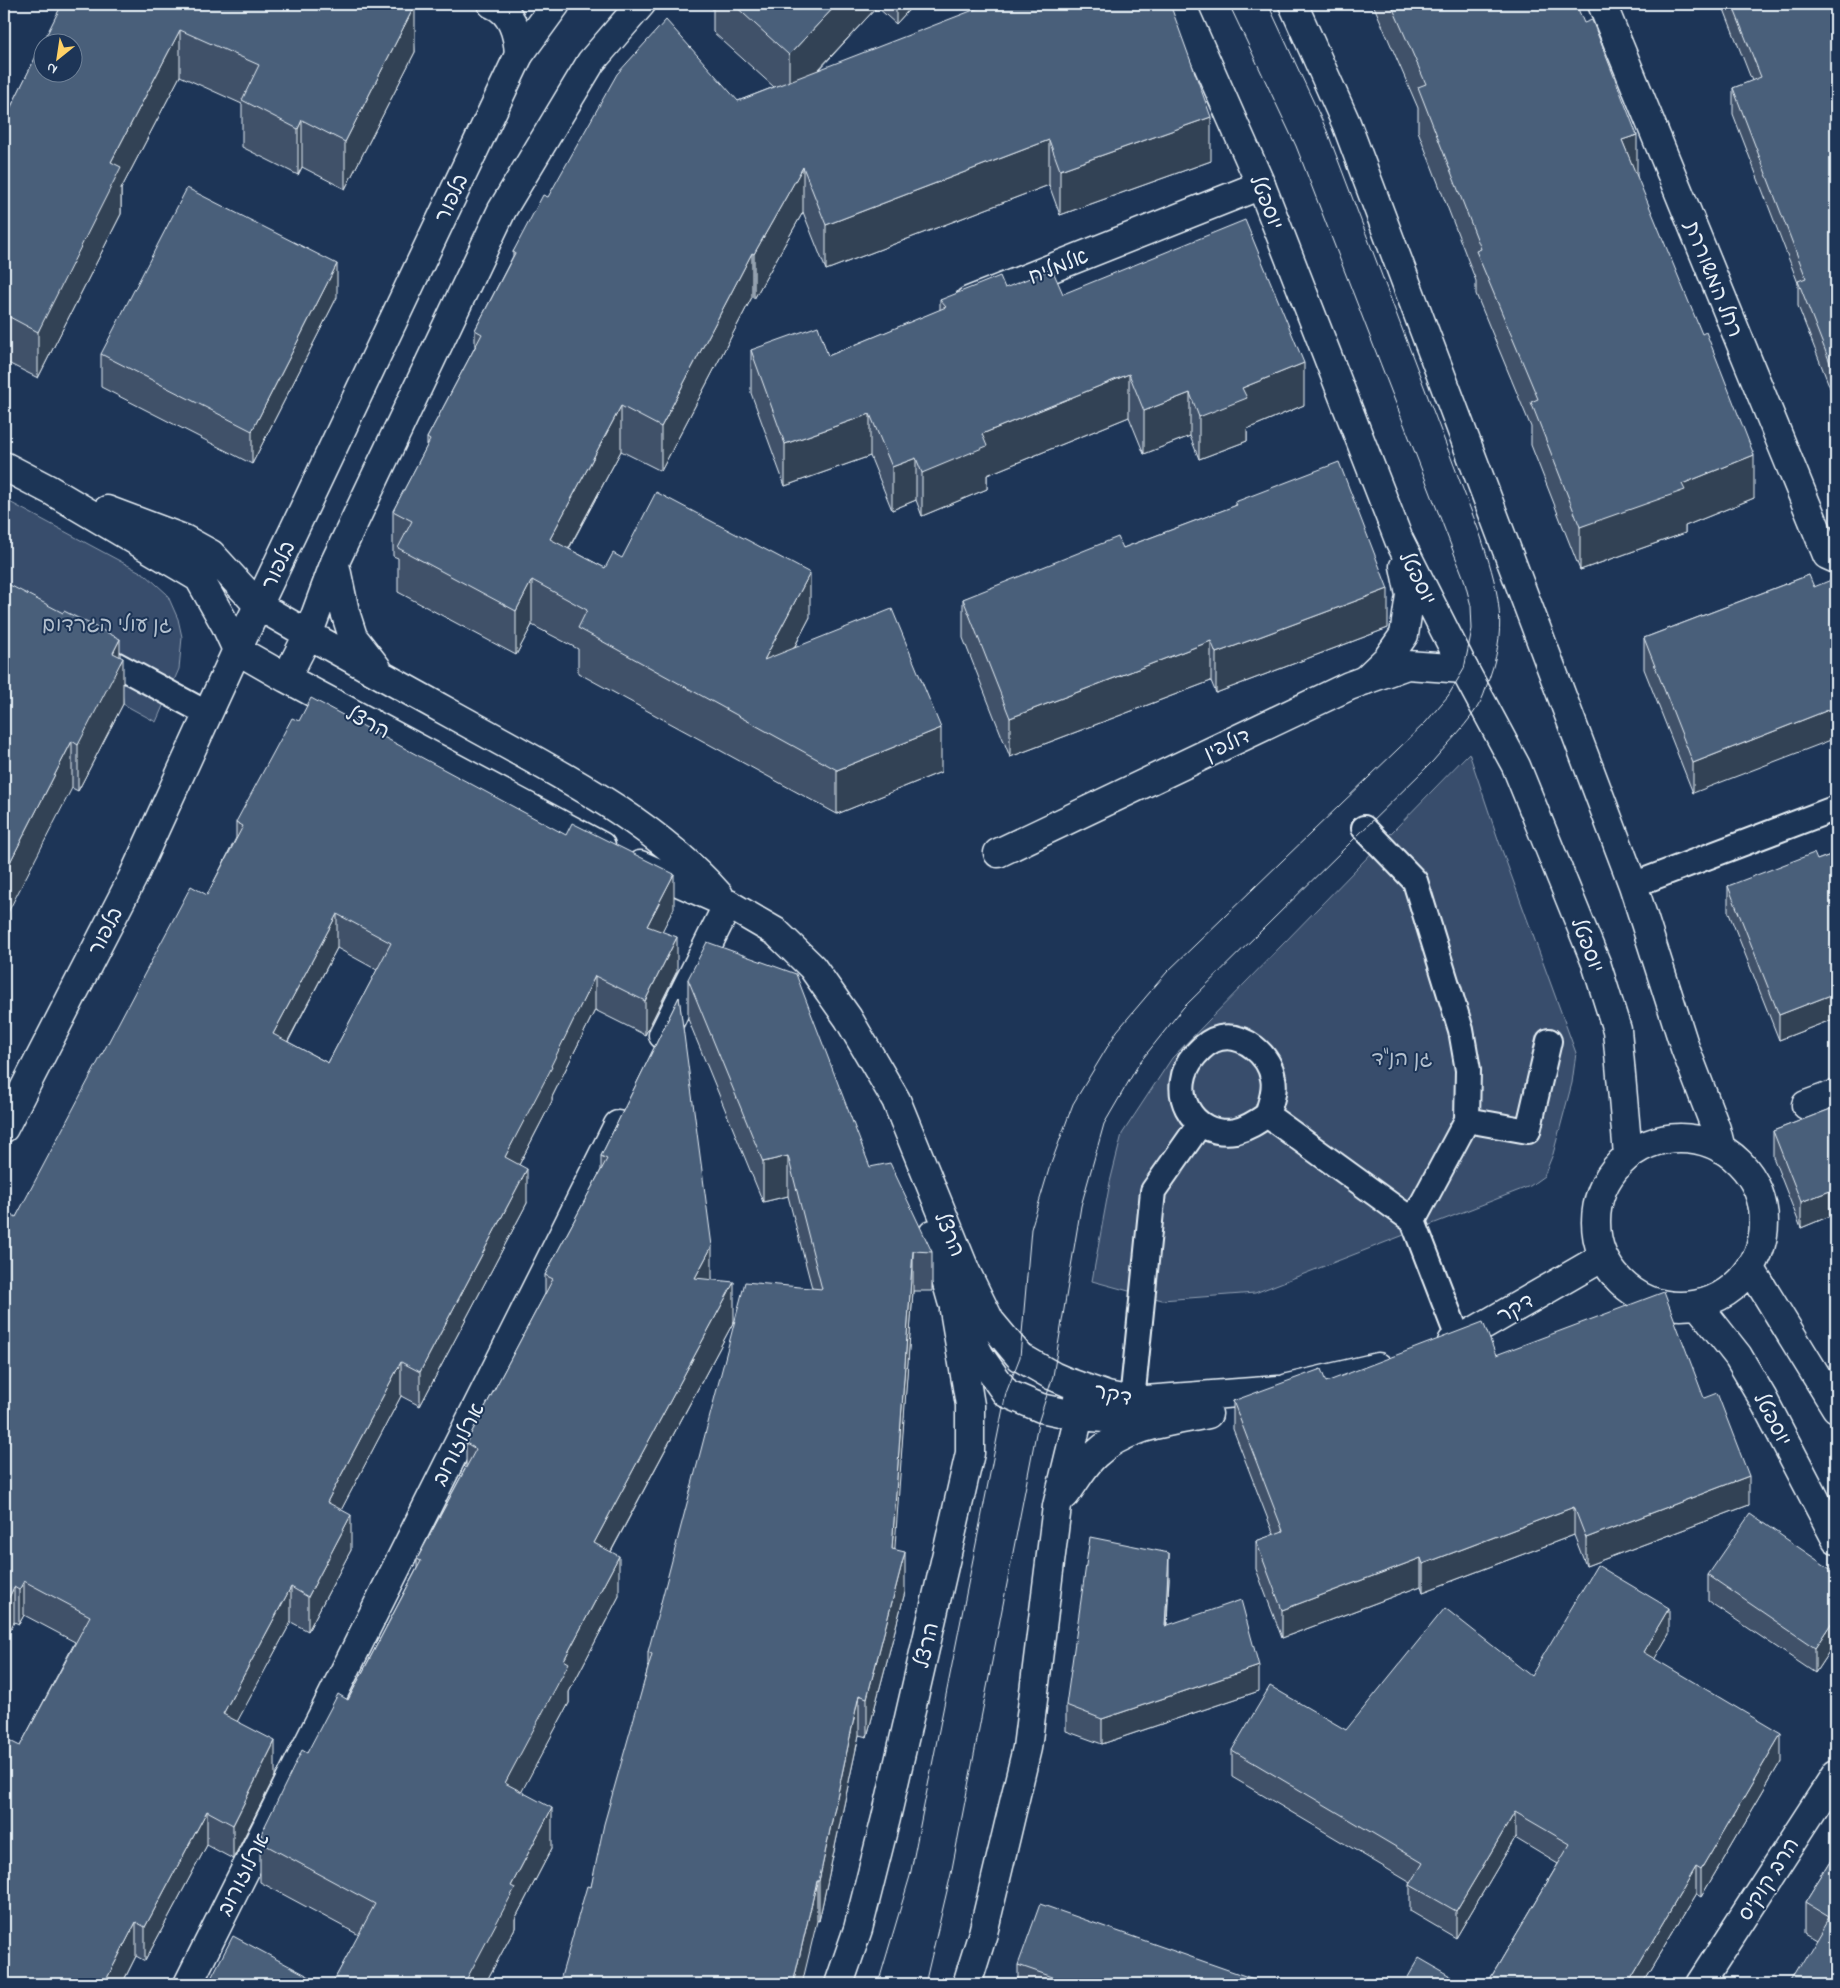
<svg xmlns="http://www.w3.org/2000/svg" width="1840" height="1988" font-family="'Indie Flower','Playpen Sans Hebrew',sans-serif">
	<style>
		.green { fill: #374d6c; stroke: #909fb2 }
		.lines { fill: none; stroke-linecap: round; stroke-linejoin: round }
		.pedestrian-casing { stroke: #e8f1f8; stroke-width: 28 }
		.minor-casing { stroke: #e8f1f8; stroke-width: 31 }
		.tertiary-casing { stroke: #e8f1f8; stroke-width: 31 }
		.pedestrian { stroke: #1d3557; stroke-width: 24 }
		.minor { stroke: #1d3557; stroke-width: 28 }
		.tertiary { stroke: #1d3557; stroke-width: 28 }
		.tram { stroke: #e8f1f8; stroke-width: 1 }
		.wall { fill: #3f5169; stroke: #e8f1f8; fill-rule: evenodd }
		.shaded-wall { fill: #334255; stroke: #e8f1f8 }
		.building { fill: #495e7a; stroke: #e8f1f8; fill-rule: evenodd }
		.labels { text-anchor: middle; stroke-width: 4; stroke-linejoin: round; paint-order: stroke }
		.street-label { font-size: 21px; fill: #e8f1f8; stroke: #1d3557 }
		.park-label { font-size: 21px; fill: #b3c0ce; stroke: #1d3557 }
	</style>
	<rect width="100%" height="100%" fill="#1d3557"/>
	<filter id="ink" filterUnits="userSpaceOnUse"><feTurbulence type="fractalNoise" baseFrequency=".02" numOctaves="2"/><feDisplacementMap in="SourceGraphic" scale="10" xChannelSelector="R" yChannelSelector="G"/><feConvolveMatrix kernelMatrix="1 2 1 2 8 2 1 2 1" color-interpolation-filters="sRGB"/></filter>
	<g filter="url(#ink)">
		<!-- green -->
		<path class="green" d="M 4,499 L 146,575 L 167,594 L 178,619 L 182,637 L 179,669 L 156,722 L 4,639 Z
			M 1469,753 L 1499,842 L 1576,1053 L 1572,1083 L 1553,1154 L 1544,1176 L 1530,1186 L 1255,1293 L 1162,1300 L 1092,1281 L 1110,1182 L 1122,1134 L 1172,1058 Z"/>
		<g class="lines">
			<defs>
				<path id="pedestrian" d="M 95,653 L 208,714
					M 1364,828 L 1415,881 L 1461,1030 L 1468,1070 L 1467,1120 L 1528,1131 L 1549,1041
					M 1633,885 L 1836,808
					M 1267,1115 C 1270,1104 1276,1091 1273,1078 C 1269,1055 1244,1033 1220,1038 C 1210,1040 1202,1047 1195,1055 C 1166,1088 1190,1139 1236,1131 C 1248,1128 1257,1122 1267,1115 L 1413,1221 L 1467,1120
					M 1413,1221 L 1459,1340
					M 1132,1401 L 1153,1191 L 1200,1124"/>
				<path id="minor" d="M 492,4 C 513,12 518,35 519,55
					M 1602,4 L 1827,555 L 1836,559
					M 969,301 L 1261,185
					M 4,466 L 50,490 L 199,578 L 225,624 L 237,650
					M 107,510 L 184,539 L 211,554 L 259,606
					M 998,853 L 1349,686 L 1407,665 L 1464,669
					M 663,1035 L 728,904
					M 1806,1105 L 1836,1094
					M 188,1984 L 618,1125
					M 839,1984 L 858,1929 L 886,1818 L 970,1453 L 970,1405 L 954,1310
					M 1700,1984 L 1836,1774"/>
				<path id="tertiary" d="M 1181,4 L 1261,185 L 1399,540 L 1464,669 L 1516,766 L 1596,963 L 1617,1030 L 1628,1155
					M 1293,4 L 1346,123 L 1633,885 L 1685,1048 L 1716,1129 L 1721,1149
					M 335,564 L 345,612 L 353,637 L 377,668
					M 259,606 C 333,649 408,690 484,732 C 567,778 655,823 719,895
					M 237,650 L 286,678 L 601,846
					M 286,678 L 308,635 L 335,562 L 502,210 L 591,62 L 641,4
					M 1365,680 L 1387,659 L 1404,635 L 1410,595 L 1404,566
					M 640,865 L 728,904 L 776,932 L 812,967 L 848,1018 L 896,1100 L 966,1272 L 990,1321 L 1020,1357 L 1053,1376 L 1067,1382 L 1107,1396 L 1132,1401 L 1279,1390
					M 4,1128 L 133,877 L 237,650 L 519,55 L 556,4
					M1596 1222a84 84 0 1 1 168 0a84 84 0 1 1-168 0Z
					M 933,1234 L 952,1301 L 980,1356 L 1006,1393 L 1041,1408 L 1079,1416 L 1130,1420 L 1167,1417
					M 1751,1269 L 1836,1408
					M 1698,1305 L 1738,1356 L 1762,1397 L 1836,1539
					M 1452,1342 L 1459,1340 L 1603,1257
					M 1288,1388 L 1378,1367
					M 1065,1495 C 1075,1482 1083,1466 1095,1455 C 1125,1426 1169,1422 1208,1414
					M 967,1984 L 983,1933 L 1027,1748 L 1057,1506 L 1079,1416 L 1078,1398"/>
			</defs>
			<!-- pedestrian casing -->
			<use href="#pedestrian" class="pedestrian-casing"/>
			<!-- minor casing -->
			<use href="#minor" class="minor-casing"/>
			<!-- tertiary casing -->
			<use href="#tertiary" class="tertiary-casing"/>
			<!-- pedestrian -->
			<use href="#pedestrian" class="pedestrian"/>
			<!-- minor -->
			<use href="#minor" class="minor"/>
			<!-- tertiary -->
			<use href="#tertiary" class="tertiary"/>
			<!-- tram -->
			<path class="tram" d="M 878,1984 L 910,1876 L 1006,1393 L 1020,1357 L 1031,1229 L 1049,1169 L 1073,1104 L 1117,1031 L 1167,972 L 1426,722 L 1448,696 L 1464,669 L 1472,629 L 1471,606 L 1464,579 L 1296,146 L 1229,4
				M 925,1984 L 951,1874 L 1038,1423 L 1053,1376 L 1081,1206 L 1104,1124 L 1140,1062 L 1183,1008 L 1433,761 C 1449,742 1469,723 1481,701 C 1485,693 1487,684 1490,676 C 1509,622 1497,586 1480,534 L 1327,131 L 1268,4"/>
		</g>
		<!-- wall -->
		<path class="wall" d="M 51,4 L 412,4 L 415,52 L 345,189 L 302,167 L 298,175 L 242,147 L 242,104 L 180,76 L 121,189 L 121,214 L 38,378 L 4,361 L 4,108 L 9,111 L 60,9 Z
			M 713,4 L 914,4 L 896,24 L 877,7 L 819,70 L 1211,161 L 1060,215 L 1049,185 L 826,270 L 803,212 L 754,299 L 752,297 L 661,471 L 621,451 L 569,549 L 605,568 L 622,558 L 810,617 L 794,648 L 941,772 L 837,814 L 578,673 L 578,649 L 532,625 L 516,655 L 398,592 L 398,558 L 393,556 L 393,511 L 427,446 L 427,438 L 475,347 L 475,330 L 513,256 L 513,252 L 548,197 L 738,101 L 774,87 L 713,32 Z
			M 1373,4 L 1576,4 L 1637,177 L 1754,498 L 1685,526 L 1685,533 L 1580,570 L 1531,445 L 1531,427 L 1476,294 L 1476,281 L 1418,131 L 1418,108 Z
			M 1722,4 L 1836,4 L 1836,403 L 1798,306 L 1798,283 L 1733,114 L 1733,88 L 1752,81 Z
			M 1005,288 L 1063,294 L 1304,405 L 1247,429 L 1247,441 L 1199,459 L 1190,436 L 1144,454 L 1129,417 L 987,475 L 987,489 L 922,516 L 916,500 L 892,510 L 870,456 L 785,486 L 751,393 L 751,350 L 828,356 L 940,310 L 940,300 Z
			M 337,297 L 252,464 L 101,387 L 101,354 Z
			M 1235,502 L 1388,628 L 1216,693 L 1211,681 L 1010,757 L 963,638 L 963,599 L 1123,548 L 1235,506 Z
			M 1809,575 L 1693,793 L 1644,669 L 1644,638 Z
			M 4,582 L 120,656 L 123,704 L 78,791 L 72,788 Z
			M 236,822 L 674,908 L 662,931 L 677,971 L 645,1035 L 595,1010 L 552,1097 L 552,1101 L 519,1165 L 527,1203 L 420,1406 L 401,1396 L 341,1510 L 351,1550 L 308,1631 L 291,1622 L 237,1721 L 275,1776 L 233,1859 L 207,1845 L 145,1961 L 136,1956 L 122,1984 L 4,1984 L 20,1746 L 75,1642 L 24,1615 L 19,1624 L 14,1622 L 4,1642 L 16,1217 L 207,895 L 236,838 ZM 337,948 L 377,970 L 328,1063 L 288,1042 Z
			M 1836,853 L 1836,1018 L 1779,1040 L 1728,911 L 1728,886 L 1817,860 Z
			M 688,979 L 870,1167 L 932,1252 L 932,1291 L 913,1291 L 894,1550 L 905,1592 L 867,1737 L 859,1735 L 819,1921 L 591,1887 L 648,1668 L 648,1652 L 812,1288 L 788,1196 L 763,1202 L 688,1019 Z
			M 679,997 L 712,1280 L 734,1321 L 611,1552 L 619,1596 L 569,1692 L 569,1703 L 521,1792 L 552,1848 L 515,1919 L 515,1928 L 485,1984 L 332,1984 L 359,1935 L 260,1882 L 260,1842 L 261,1840 L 261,1834 L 307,1753 L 348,1700 L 417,1568 L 417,1559 L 466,1467 L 466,1443 L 545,1294 L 545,1275 L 601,1170 L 601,1156 Z
			M 1836,1107 L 1836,1232 L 1830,1216 L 1801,1228 L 1773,1157 L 1773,1131 Z
			M 1496,1355 L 1704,1398 L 1749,1505 L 1586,1566 L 1574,1535 L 1423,1592 L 1421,1586 L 1282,1638 L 1256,1569 L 1256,1541 L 1274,1535 L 1233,1429 L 1233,1401 L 1326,1382 Z
			M 1836,1573 L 1836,1641 L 1815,1673 L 1708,1601 L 1708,1575 Z
			M 1169,1578 L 1167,1626 L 1259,1691 L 1102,1744 L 1066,1731 L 1066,1705 Z
			M 1669,1634 L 1654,1659 L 1781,1761 L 1701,1897 L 1696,1894 L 1642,1984 L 1487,1984 L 1558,1864 L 1515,1838 L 1456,1938 L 1410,1911 L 1410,1885 L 1411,1883 L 1232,1777 L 1232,1750 L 1346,1730 L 1531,1676 Z
			M 1836,1852 L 1836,1984 L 1817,1939 L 1805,1932 L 1805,1902 Z
			M 1018,1965 L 1268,1984 L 1018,1984 Z"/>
		<!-- shaded-wall -->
		<path class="shaded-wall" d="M 837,4 L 877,4 L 877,7 L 789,101 L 789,55 Z
			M 896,4 L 914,4 L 896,24 Z
			M 415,5 L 415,52 L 345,189 L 345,142 Z
			M 180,30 L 180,76 L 121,189 L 121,214 L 38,378 L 38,332 L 111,162 Z
			M 1211,117 L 1211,161 L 1060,215 L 1060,170 Z
			M 302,120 L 302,167 L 298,175 L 298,129 Z
			M 1637,135 L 1637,178 L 1622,140 Z
			M 1049,140 L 1049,185 L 826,270 L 826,225 Z
			M 803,167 L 803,212 L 754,299 L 754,254 Z
			M 752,253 L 752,297 L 661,471 L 661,427 Z
			M 337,264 L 337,297 L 252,464 L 252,431 Z
			M 1304,363 L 1304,405 L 1247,429 L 1247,441 L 1199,459 L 1199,417 L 1242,388 Z
			M 1129,374 L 1129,417 L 987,475 L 987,489 L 922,516 L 922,473 L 982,434 Z
			M 1190,393 L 1190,436 L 1144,454 L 1144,411 Z
			M 621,406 L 621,451 L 550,583 L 550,539 Z
			M 870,414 L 870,456 L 785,486 L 785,444 Z
			M 1754,455 L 1754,498 L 1685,526 L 1685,533 L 1580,570 L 1580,527 L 1682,484 Z
			M 916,458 L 916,500 L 892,510 L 892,467 Z
			M 810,573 L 810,617 L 764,705 L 764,660 Z
			M 532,580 L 532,625 L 516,655 L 516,611 Z
			M 1388,589 L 1388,628 L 1216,693 L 1216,653 Z
			M 120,639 L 120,664 L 123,658 L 123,704 L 78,791 L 78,745 L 113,653 Z
			M 1211,641 L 1211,681 L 1010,757 L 1010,718 Z
			M 1836,707 L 1836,738 L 1693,793 L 1693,763 Z
			M 941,728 L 941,772 L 837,814 L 837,770 Z
			M 72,741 L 72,788 L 4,920 L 4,874 Z
			M 674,874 L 674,908 L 647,961 L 647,926 Z
			M 337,914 L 337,948 L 273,1069 L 273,1034 Z
			M 677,937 L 677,971 L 645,1035 L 645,1001 Z
			M 595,976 L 595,1010 L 552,1097 L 552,1101 L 505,1192 L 505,1157 Z
			M 1836,993 L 1836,1018 L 1779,1040 L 1779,1015 Z
			M 788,1156 L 788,1196 L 763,1202 L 763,1162 Z
			M 527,1169 L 527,1203 L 420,1406 L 420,1372 Z
			M 1830,1191 L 1830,1216 L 1801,1228 L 1801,1202 Z
			M 712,1246 L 712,1286 L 695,1278 Z
			M 913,1251 L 913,1291 L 892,1589 L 892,1549 Z
			M 734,1282 L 734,1321 L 594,1583 L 594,1543 Z
			M 401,1362 L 401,1396 L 327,1537 L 327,1502 Z
			M 1749,1476 L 1749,1505 L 1586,1566 L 1586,1538 Z
			M 1574,1507 L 1574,1535 L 1423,1592 L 1423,1564 Z
			M 351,1515 L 351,1550 L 308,1631 L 308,1597 Z
			M 905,1552 L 905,1592 L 867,1737 L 867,1698 Z
			M 1169,1553 L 1169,1578 L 1165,1651 L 1165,1626 Z
			M 619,1556 L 619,1596 L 569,1692 L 569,1703 L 505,1823 L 505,1783 L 564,1660 Z
			M 1421,1558 L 1421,1586 L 1282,1638 L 1282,1610 Z
			M 24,1581 L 24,1615 L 19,1624 L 19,1590 Z
			M 14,1587 L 14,1622 L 4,1642 L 4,1608 Z
			M 291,1587 L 291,1622 L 223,1748 L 223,1714 Z
			M 1669,1608 L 1669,1634 L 1643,1679 L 1643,1652 Z
			M 1836,1616 L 1836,1641 L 1815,1673 L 1815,1648 Z
			M 1259,1666 L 1259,1691 L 1102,1744 L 1102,1719 Z
			M 859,1695 L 859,1735 L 819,1921 L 819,1881 Z
			M 1781,1734 L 1781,1761 L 1701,1897 L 1701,1870 Z
			M 275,1741 L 275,1776 L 233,1859 L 233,1825 Z
			M 552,1808 L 552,1848 L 515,1919 L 515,1928 L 485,1984 L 464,1984 L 511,1886 Z
			M 207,1811 L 207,1845 L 145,1961 L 145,1927 Z
			M 1515,1812 L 1515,1838 L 1456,1938 L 1456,1911 Z
			M 1696,1867 L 1696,1894 L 1642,1984 L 1627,1984 Z
			M 817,1881 L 817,1921 L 802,1984 L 793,1984 Z
			M 136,1922 L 136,1956 L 122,1984 L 104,1984 Z"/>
		<!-- building -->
		<path class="building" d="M 62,4 L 412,4 L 415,5 L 345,142 L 302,120 L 298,129 L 242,100 L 259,65 L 180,30 L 111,162 L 121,167 L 38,332 L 4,314 L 4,108 L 9,111 L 42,44 L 42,72 L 72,72 L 72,42 L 43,42 Z
			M 733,4 L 837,4 L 789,55 Z
			M 989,4 L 1170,4 L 1211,117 L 1060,170 L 1049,140 L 826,225 L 803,167 L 754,254 L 752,253 L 661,427 L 621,406 L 550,539 L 605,568 L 613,553 L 622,558 L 656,492 L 810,573 L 764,660 L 892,609 L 941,728 L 837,770 L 578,628 L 587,610 L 532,580 L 516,611 L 398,548 L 412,521 L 393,511 L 430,440 L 427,438 L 482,334 L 475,330 L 515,253 L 513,252 L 543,195 L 548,197 L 617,74 L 666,20 L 738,101 Z
			M 1391,4 L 1576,4 L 1584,23 L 1592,20 L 1637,135 L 1622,140 L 1702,334 L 1706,332 L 1754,455 L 1682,484 L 1685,490 L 1580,527 L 1531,402 L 1538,399 L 1476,251 L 1481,249 L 1418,87 L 1426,84 Z
			M 1732,4 L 1836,4 L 1836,378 L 1798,281 L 1806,278 L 1733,88 L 1761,77 Z
			M 187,188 L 337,264 L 252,431 L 101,354 Z
			M 1245,220 L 1304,363 L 1242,388 L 1247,398 L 1199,417 L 1190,393 L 1144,411 L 1129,374 L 982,434 L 987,446 L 922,473 L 916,458 L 892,467 L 870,414 L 785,444 L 751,350 L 818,326 L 828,356 L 946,307 L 940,300 L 1000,276 L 1005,288 L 1052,269 L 1063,294 Z
			M 1339,462 L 1388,589 L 1216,653 L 1211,641 L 1010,718 L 963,599 L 1118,537 L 1123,548 L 1237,505 L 1235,502 Z
			M 1809,575 L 1814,587 L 1836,578 L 1836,707 L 1693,763 L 1644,638 Z
			M 4,582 L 63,613 L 64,611 L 120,639 L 113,653 L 123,658 L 78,745 L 72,741 L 4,874 Z
			M 311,698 L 566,835 L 572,823 L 674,874 L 647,926 L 677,937 L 645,1001 L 595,976 L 551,1066 L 552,1067 L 505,1157 L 527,1169 L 420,1372 L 401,1362 L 327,1502 L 351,1515 L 308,1597 L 291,1587 L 223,1714 L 275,1741 L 233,1825 L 207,1811 L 145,1927 L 136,1922 L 104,1984 L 4,1984 L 4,1742 L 6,1739 L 20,1746 L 90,1616 L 24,1581 L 19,1590 L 14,1587 L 4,1608 L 4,1228 L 11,1214 L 16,1217 L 191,886 L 207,895 L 243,826 L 236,822 L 292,718 L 299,721 ZM 337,914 L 391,943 L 328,1063 L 273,1034 Z
			M 1814,853 L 1817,860 L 1836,853 L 1836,993 L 1779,1015 L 1728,886 Z
			M 707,942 L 796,974 L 870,1167 L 890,1163 L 932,1252 L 913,1251 L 892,1549 L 905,1552 L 867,1698 L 859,1695 L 819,1881 L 817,1881 L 793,1984 L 559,1984 L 587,1886 L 591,1887 L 604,1824 L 652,1654 L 648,1652 L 745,1282 L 822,1289 L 788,1156 L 763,1162 L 688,979 Z
			M 679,997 L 712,1246 L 695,1278 L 734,1282 L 594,1543 L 619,1556 L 564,1660 L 569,1663 L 505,1783 L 552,1808 L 511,1886 L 515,1888 L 464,1984 L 332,1984 L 375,1904 L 260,1842 L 263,1835 L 261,1834 L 302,1750 L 307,1753 L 338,1694 L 348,1700 L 421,1561 L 417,1559 L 476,1449 L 466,1443 L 553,1279 L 545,1275 L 607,1159 L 601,1156 Z
			M 1836,1107 L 1836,1207 L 1830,1191 L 1801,1202 L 1773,1131 Z
			M 1664,1292 L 1704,1398 L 1717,1393 L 1749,1476 L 1586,1538 L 1574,1507 L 1423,1564 L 1421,1558 L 1282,1610 L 1256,1541 L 1283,1531 L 1233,1401 L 1321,1369 L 1326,1382 L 1483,1322 L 1496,1355 Z
			M 1750,1514 L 1836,1573 L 1836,1616 L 1815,1648 L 1708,1575 Z
			M 1090,1537 L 1169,1553 L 1165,1626 L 1241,1600 L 1259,1666 L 1102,1719 L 1066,1705 Z
			M 1597,1565 L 1669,1608 L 1643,1652 L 1781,1734 L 1701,1870 L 1696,1867 L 1627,1984 L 1487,1984 L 1570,1844 L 1515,1812 L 1456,1911 L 1410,1885 L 1423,1863 L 1232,1750 L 1270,1686 L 1346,1730 L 1445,1608 L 1531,1676 Z
			M 1836,1852 L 1836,1984 L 1790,1984 L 1830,1917 L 1805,1902 Z
			M 1040,1904 L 1268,1984 L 1070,1984 L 1070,1983 L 1018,1965 Z
			M 233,1936 L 323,1984 L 208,1984 Z
			M 1419,1958 L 1464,1984 L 1404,1984 Z"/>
	</g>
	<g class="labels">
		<!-- street labels -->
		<g class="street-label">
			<text transform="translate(451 198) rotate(-65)" y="7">בלפור</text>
			<text transform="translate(1267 202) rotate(68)" y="7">יוספטל</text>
			<text transform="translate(1058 266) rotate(-22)" y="7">אלמליח</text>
			<text transform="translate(1714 279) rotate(68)" y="7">רחל המשוררת</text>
			<text transform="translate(278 565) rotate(-65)" y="7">בלפור</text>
			<text transform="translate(1418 578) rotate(63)" y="7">יוספטל</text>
			<text transform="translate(368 722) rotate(28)" y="7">הרצל</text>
			<text transform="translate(1227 744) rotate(-25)" y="7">דולפין</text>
			<text transform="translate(105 931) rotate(-63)" y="7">בלפור</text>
			<text transform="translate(1588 945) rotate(69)" y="7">יוספטל</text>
			<text transform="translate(950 1234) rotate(67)" y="7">הרצל</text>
			<text transform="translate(1515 1308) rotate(-30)" y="7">דקר</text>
			<text transform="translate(1113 1394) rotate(13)" y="7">דקר</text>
			<text transform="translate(1773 1419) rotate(62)" y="7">יוספטל</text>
			<text transform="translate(458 1444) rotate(-63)" y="7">ארלוזורוב</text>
			<text transform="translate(926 1645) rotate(-77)" y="7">הרצל</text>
			<text transform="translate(243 1874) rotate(-63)" y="7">ארלוזורוב</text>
			<text transform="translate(1768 1879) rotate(-57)" y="7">הרב קוקיס</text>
		</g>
		<!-- park labels -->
		<g class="park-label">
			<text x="107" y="631">גן עולי הגרדום</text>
			<text x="1402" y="1065">גן הנ"ד</text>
		</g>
	</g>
	<!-- margin -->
	<rect width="1840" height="1988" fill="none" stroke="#1d3557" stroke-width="20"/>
	<rect x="10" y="10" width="1820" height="1968" fill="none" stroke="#e8f1f8" stroke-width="2" filter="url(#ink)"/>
	<!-- north arrow -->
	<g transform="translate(58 58) rotate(210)"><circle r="24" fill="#1d3557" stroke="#6e8097"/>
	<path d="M0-4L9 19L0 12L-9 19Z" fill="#ffd166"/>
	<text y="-8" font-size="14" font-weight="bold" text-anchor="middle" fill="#e8f1f8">N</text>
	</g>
</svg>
